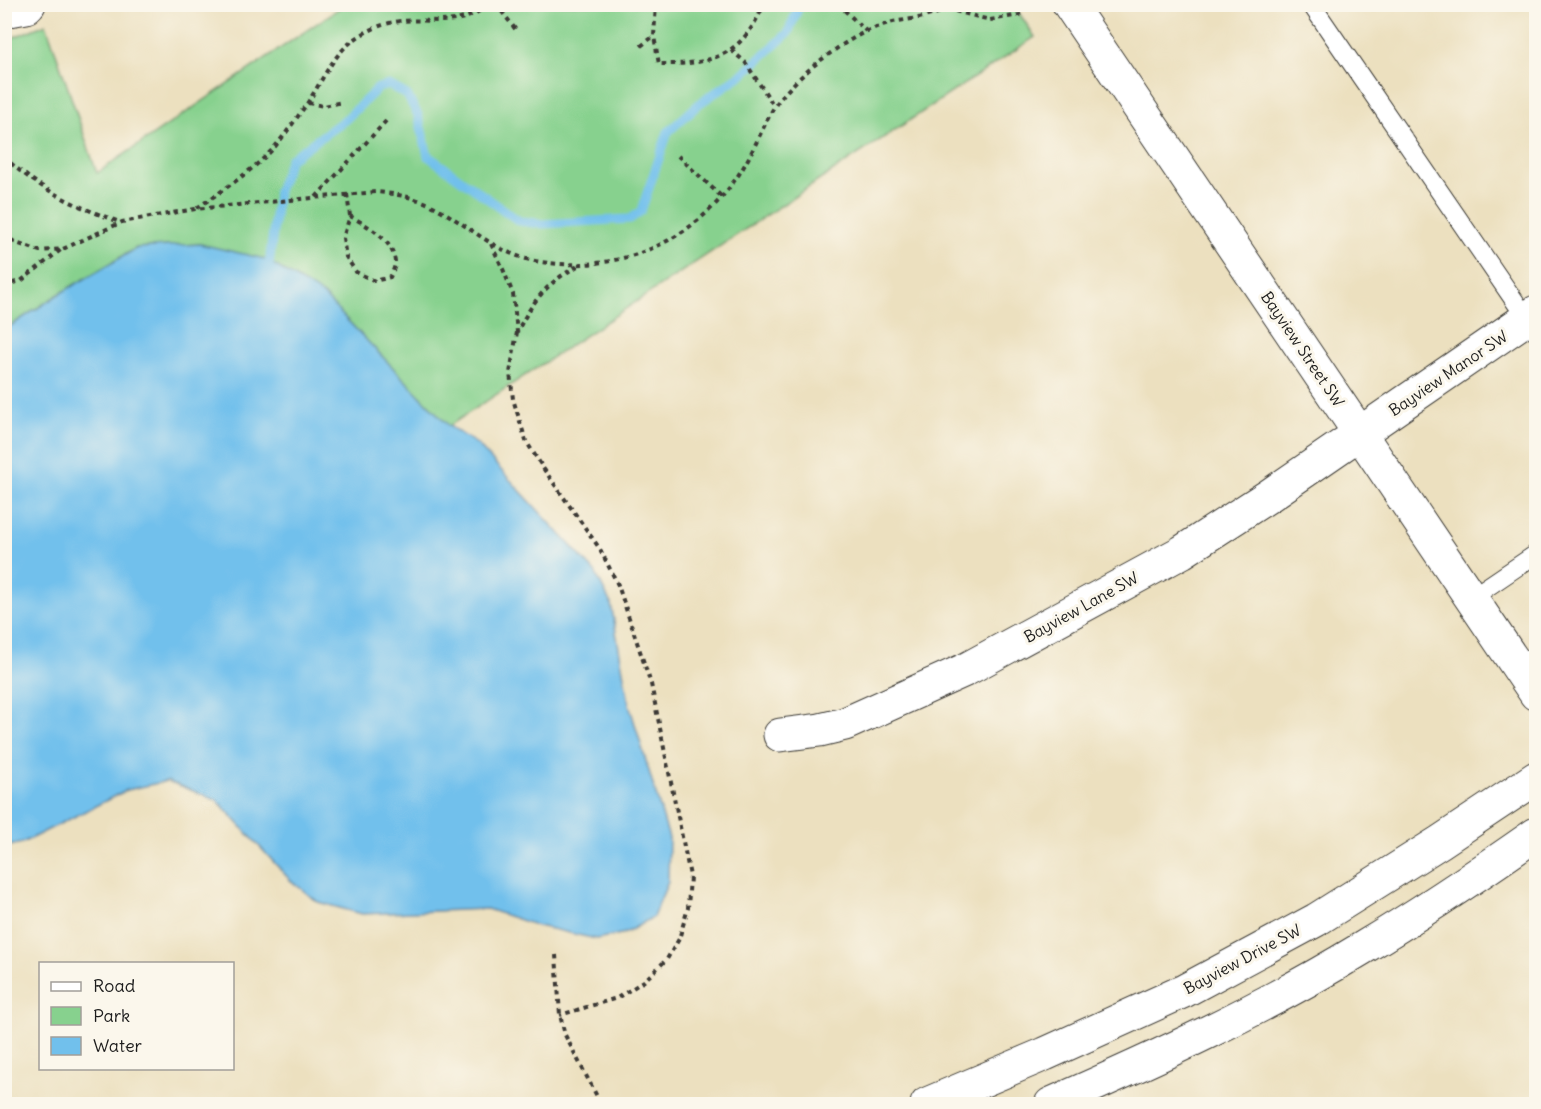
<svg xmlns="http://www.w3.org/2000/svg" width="1541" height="1109" font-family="Delius,sans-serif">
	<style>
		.green { fill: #87d18e; stroke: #527655; stroke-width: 1.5 }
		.water { fill: #71c0ec; stroke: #466e84; stroke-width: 1.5 }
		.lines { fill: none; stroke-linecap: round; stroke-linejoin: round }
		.stream { stroke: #71c0ec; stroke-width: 9 }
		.service-casing { stroke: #3b3934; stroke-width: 20 }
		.minor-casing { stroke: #3b3934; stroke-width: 35 }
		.path { stroke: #3b3934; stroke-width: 4; stroke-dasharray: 4.5 4.5; stroke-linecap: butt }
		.service { stroke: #fff; stroke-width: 18 }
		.minor { stroke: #fff; stroke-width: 33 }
		.labels { text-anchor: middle; stroke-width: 6; stroke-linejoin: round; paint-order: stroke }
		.street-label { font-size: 16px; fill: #1c1c1c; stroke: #fbf7ec }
	</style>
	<rect width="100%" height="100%" fill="#fbf7ec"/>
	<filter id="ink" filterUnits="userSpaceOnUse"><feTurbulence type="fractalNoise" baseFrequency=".0167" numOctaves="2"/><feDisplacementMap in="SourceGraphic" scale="12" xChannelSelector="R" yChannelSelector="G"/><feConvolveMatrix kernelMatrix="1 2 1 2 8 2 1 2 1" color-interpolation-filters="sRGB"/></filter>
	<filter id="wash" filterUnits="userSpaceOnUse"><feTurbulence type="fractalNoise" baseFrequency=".008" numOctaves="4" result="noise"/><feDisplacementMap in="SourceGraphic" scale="24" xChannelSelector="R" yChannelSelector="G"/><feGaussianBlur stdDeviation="1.35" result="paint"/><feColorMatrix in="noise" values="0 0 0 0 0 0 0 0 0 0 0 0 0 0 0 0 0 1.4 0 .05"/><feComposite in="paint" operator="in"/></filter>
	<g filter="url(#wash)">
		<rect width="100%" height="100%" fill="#ece0bf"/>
		<!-- green -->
		<path class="green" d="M 1013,4 L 1035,37 L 449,426 L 323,295 L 200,244 L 136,248 L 59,294 L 9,327 L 5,327 L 4,41 L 46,24 L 97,173 L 344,5 Z"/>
		<!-- water -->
		<path class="water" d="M 200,244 L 265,259 L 323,295 L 449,426 L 477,444 L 595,572 L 611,604 L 629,704 L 669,838 L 668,882 L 653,917 L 626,933 L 596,939 L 538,926 L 487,909 L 362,914 L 318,902 L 290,880 L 217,800 L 167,781 L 127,790 L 22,843 L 5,847 L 5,327 L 9,327 L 59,294 L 137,248 Z"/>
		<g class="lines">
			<!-- stream -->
			<path class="stream" d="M 268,274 L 278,191 L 290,159 L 346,119 L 378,88 L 389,85 L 407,95 L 418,115 L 428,156 L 519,221 L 542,224 L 630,219 L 641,211 L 668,132 L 700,103 L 744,73 L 788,33 L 800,4"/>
		</g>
	</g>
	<g filter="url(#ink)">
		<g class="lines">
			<defs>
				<path id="service" d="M 1311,4 L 1527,319
					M 1471,598 L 1536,554"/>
				<path id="minor" d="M 1069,4 L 1536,694
					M 4,11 L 26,7 L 29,4
					M 780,735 L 820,730 L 845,724 L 965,670 L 1182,552 L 1270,495 L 1536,312
					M 927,1104 L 1045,1054 L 1184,991 L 1316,920 L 1440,842 L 1536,778
					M 1051,1104 C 1156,1058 1263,1009 1361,949 C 1421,913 1479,874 1536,834"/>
			</defs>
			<!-- service casing -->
			<use href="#service" class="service-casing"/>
			<!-- minor casing -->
			<use href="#minor" class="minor-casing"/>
			<!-- path -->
			<path class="path" d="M 496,4 L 516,30
				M 656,4 L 654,36 L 659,64 C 712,65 742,56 764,4
				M 838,4 L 866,31
				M 939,4 L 947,9 L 990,20 L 1025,14
				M 641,46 L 654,36
				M 731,50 L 745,62 L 774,106
				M 308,103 L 324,106 L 342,102
				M 678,156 L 722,197
				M 4,157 C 38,189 77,207 120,222
				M 347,194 L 350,216 L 343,238 L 346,257 L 356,272 L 375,281 L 390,277 C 392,273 395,267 395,263 C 395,241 367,225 350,216
				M 316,197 L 386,121
				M 197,208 C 223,190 251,172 273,149 C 285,135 296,119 306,105 C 322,82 332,55 355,39 C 368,30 386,22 402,21 C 437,18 459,29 489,4
				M 4,235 L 16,243 L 40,251 L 63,249 L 122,222 L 195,209 L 376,192 C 396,194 415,197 433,206 C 469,225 498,256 541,262 C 615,273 688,245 732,184 C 750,161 759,134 773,109 C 784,90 814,64 832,52 C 850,39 871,27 893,22 C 913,18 937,18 953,4
				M 491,244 L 503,269 L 513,294 L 517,332 C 532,302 547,282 578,266
				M 4,285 L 21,281 L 62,249
				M 517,332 L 510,373 L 513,399 L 526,441 L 543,468 L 600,549 L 618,585 L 651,684 L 690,876 L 688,908 L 679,939 L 667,959 L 644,981 L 617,998 L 560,1015
				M 556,955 L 560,1015 L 565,1035 L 601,1104"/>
			<!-- service -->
			<use href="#service" class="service"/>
			<!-- minor -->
			<use href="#minor" class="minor"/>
		</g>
	</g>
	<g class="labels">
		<!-- street labels -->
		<g class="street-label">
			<text transform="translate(1303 349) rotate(56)" y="6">Bayview Street SW</text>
			<text transform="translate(1448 373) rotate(-34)" y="6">Bayview Manor SW</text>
			<text transform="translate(1081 607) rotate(-29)" y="6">Bayview Lane SW</text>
			<text transform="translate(1242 959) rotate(-28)" y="6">Bayview Drive SW</text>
		</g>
	</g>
	<!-- margin -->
	<rect width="1541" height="1109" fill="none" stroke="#fbf7ec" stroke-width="24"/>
	<!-- legend -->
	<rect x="39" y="962" width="195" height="108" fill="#fbf7ec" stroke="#a29f99" stroke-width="1.5"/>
	<rect x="51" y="982" width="30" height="9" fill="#ffffff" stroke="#a29f99" stroke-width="1.5"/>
	<text x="93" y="992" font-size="18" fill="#1c1c1c">Road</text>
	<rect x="51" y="1007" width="30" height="18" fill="#87d18e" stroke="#a29f99" stroke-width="1.5"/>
	<text x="93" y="1022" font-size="18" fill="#1c1c1c">Park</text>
	<rect x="51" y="1037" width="30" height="18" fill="#71c0ec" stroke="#a29f99" stroke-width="1.5"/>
	<text x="93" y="1052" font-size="18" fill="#1c1c1c">Water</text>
</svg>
